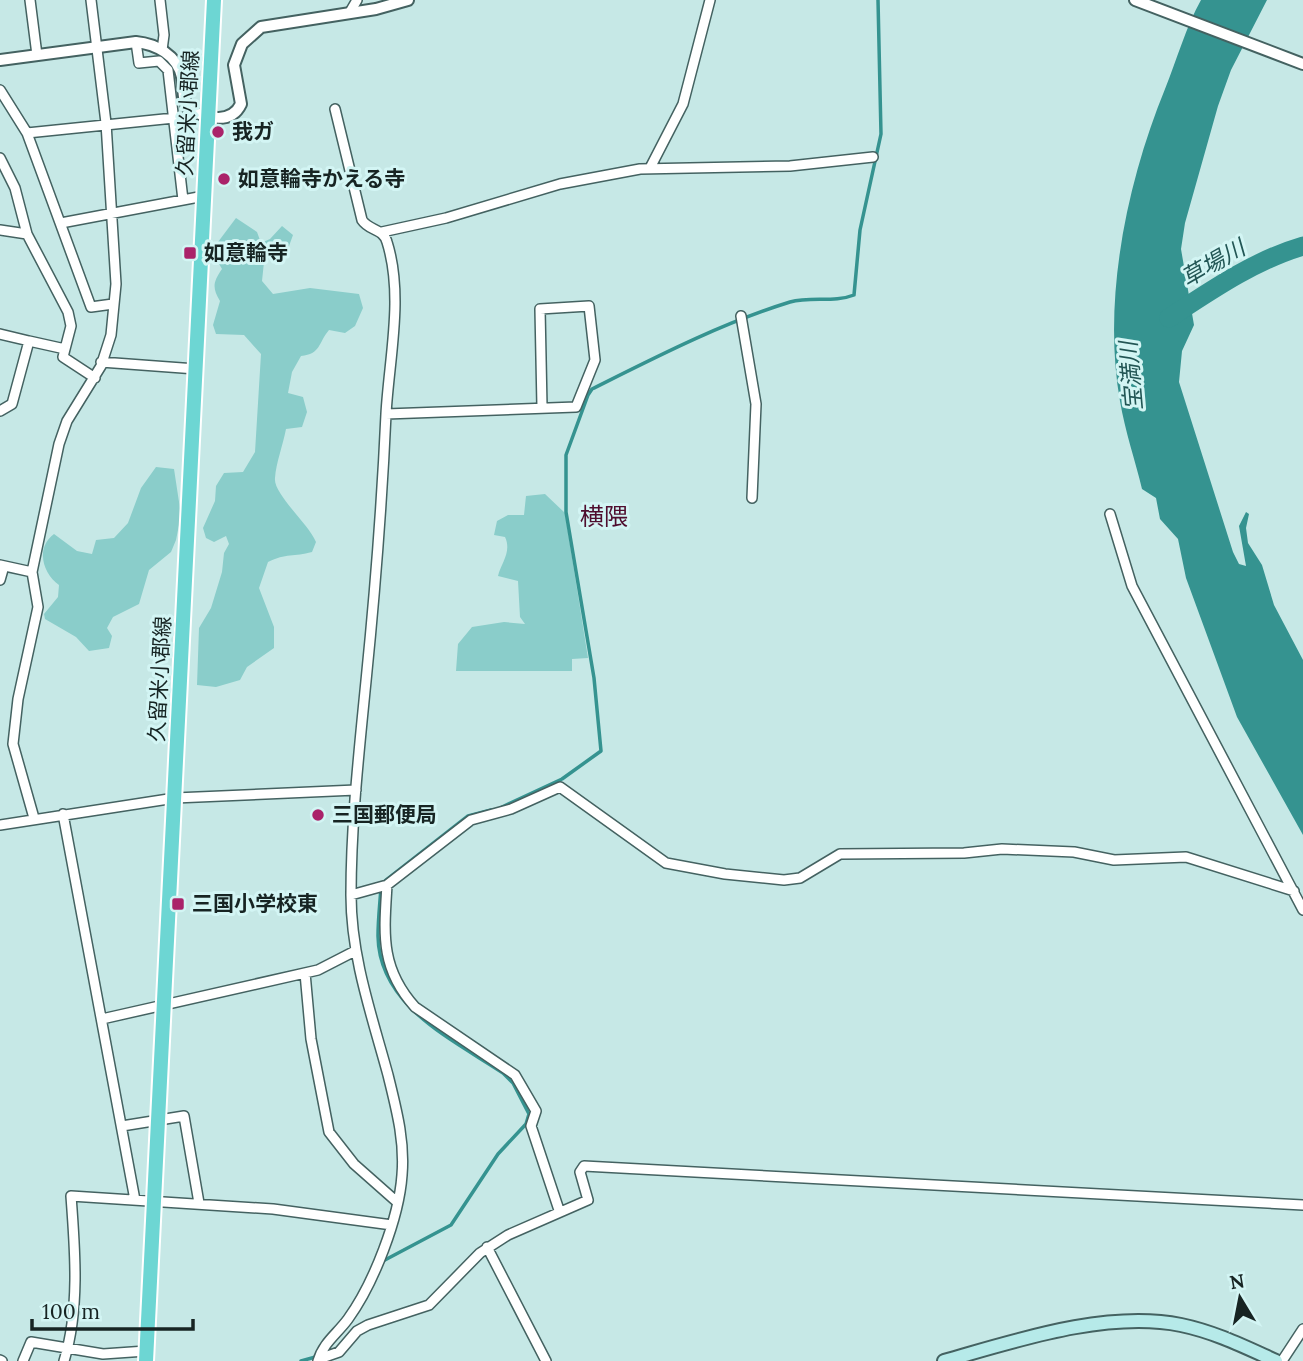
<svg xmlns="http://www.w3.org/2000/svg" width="1303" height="1361" font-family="Lora,'Noto Sans JP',serif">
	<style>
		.green { fill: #8acdca }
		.water { fill: #359390 }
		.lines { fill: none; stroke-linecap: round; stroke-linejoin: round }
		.stream { stroke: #359390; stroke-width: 3.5 }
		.river { stroke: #359390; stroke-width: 19 }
		.minor-casing { stroke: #446261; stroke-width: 12 }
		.tertiary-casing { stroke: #446261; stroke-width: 14 }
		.secondary-casing { stroke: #446261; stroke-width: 16 }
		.primary-casing { stroke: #fff; stroke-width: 18 }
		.minor { stroke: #fff; stroke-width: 9 }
		.tertiary { stroke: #fff; stroke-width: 10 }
		.secondary { stroke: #b6eae9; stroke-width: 12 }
		.primary { stroke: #6dd6d3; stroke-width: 14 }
		.poi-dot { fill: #aa236a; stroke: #d3f5f4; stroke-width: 2.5 }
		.labels { text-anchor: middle; stroke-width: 6; stroke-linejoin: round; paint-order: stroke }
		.street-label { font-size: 21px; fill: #172423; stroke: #d3f5f4 }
		.poi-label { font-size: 21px; font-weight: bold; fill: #172423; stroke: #d3f5f4; text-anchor: start }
		.water-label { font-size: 23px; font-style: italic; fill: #225655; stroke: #d3f5f4 }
		.quarter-label { font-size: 24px; fill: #4f0e2f; stroke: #d3f5f4 }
	</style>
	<rect width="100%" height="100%" fill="#c6e8e6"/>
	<!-- green -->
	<path class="green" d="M 236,218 L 257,232 L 261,243 L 270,239 L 282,226 L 293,235 L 289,246 L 264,262 L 262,281 L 273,294 L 310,288 L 359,294 L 363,308 L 355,326 L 345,333 L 329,330 C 318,343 321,354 301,356 L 292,372 L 288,393 L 303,397 L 307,412 L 302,427 L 286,429 C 283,445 276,463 275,478 C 273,494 308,523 316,542 L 312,552 C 294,557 286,553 268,562 L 259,588 L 274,627 L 274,648 L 247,667 L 240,680 L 216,687 L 197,685 L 199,628 L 211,608 L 222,572 L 224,553 L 229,544 L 226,536 L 214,542 L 206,538 L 203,528 L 215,501 L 216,486 L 224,473 L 243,472 L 255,452 L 261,354 L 244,335 L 216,334 L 213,325 L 220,301 C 212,288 213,282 222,269 L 218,262 L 223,254 L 218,242 Z
		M 156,467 L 174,469 L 181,515 L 176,540 L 171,552 L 149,570 L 139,604 L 113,617 L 107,628 L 112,636 L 109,648 L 89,651 L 76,637 L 45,619 L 44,614 L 58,597 L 59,585 C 43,574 35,548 54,534 L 77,551 L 92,554 L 96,540 L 114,538 L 128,523 L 141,488 Z
		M 545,494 L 565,513 L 588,658 L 572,659 L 572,671 L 456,671 L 458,644 L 472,627 L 504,622 L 525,624 L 520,617 L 518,581 L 498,576 C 501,563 512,552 505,537 L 494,535 L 497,521 L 508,515 L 524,515 L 526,496 Z"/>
	<!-- water -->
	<path class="water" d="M 1201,0 L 1267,0 L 1231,70 L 1218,106 L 1185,223 L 1181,249 L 1194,325 L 1182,351 L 1179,382 L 1233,552 L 1239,564 L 1246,566 L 1239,526 L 1246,512 L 1249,514 L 1246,528 L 1248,543 L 1262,565 L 1274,605 L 1303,660 L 1303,835 L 1237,717 L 1186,578 L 1178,539 L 1160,519 L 1156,498 L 1142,489 C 1135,460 1125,431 1120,401 C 1102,300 1127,182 1165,89 C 1177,59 1186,27 1201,0 Z"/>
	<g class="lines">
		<!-- stream -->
		<path class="stream" d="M 502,807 L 562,779 L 601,751 L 594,678 L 566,512 L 566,455 L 588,395 L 592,389 C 656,357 722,323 790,302 C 811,296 834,303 854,295 L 860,230 L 881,134 L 878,0
			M 385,881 L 468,816 L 491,810
			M 381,887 C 380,903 378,919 378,936 C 379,1006 452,1039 503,1073 L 513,1083 L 529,1114 L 526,1124 L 498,1154 L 451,1225 L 383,1261
			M 301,1361 L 319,1356"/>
		<!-- river -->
		<path class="river" d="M 1169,318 C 1210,291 1255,260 1303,246"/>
		<defs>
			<path id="minor" d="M 30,0 L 37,55
				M 160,0 L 164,35 L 162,50
				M 350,12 L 357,0
				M 136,42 L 139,63 L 159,61 L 168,70 L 183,200
				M 0,90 L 27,133 L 91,307 L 113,304
				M 27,133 L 174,118
				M 0,158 L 15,188 L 27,234 L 68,312 L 71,326 L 65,349
				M 650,168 L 683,104 L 710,0
				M 61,223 L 204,196
				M 0,230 L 27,234
				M 382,232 L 446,218 L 560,184 L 640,169 L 790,166 L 873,157
				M 741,316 L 756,404 L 752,498
				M 0,334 L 29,341 L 12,404 L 0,411
				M 29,341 L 65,349 L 63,357 L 95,378
				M 101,362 L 196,369
				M 386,414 L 576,407 L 595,360 L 589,306 L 540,309 L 542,407
				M 1110,514 L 1132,586 L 1303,910
				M 0,565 L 32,572
				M 0,580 L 4,566
				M 63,814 L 135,1200
				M 34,818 L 13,744 L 18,699 L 38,607 L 32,572 L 59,444 L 67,421 L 101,366 L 111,335 L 116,284 L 106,123 L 91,0
				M 0,825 L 175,798 L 356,790
				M 387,885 C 384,934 380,968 415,1007 L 515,1075 L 536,1111 L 531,1126 L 559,1210
				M 351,895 L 387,885 L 471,820 L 511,809 L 560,787 L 666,863 L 725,874 L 784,880 L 800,878 L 840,854 L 964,853 L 1002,849 L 1074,852 L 1114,860 L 1186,857 L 1294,891
				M 305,973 L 311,1039 L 329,1132 L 354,1164 L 397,1202
				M 102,1019 L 318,970 L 355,951
				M 122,1126 L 184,1116 L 199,1203
				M 487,1247 L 546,1361
				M 319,1359 L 339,1352 L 357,1331 L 368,1325 L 429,1305 L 480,1253 L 508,1235 L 588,1200 L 580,1172 L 584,1166 L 1303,1205
				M 0,1360 L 2,1361
				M 23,1361 L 31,1342 L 103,1354 L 146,1351
				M 64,1361 C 80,1309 75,1249 71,1196 L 273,1209 L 392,1225
				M 318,1361 C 323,1343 337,1334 348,1319 C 374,1283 399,1218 402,1175 C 405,1140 396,1108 388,1075 C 372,1016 351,957 351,895 C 351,824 359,752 366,681 C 375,592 382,503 386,414 C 389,359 404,296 387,242 C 383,228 369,231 362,220 L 335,109
				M 1282,1361 L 1303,1329"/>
			<path id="tertiary" d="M 1135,0 L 1303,64
				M 0,60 L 136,42 C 156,44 177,55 182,77 C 184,88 182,100 189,110 C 207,118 231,125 241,104 L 234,65 L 242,44 L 261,27 L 376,9 L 408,0"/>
			<path id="secondary" d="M 944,1361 C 1015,1341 1106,1310 1181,1325 C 1215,1332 1245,1347 1276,1361"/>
			<path id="primary" d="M 146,1361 L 214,0"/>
		</defs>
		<!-- minor casing -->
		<use href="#minor" class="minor-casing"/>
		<!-- tertiary casing -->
		<use href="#tertiary" class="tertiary-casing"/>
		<!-- secondary casing -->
		<use href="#secondary" class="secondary-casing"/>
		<!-- primary casing -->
		<use href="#primary" class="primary-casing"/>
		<!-- minor -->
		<use href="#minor" class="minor"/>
		<!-- tertiary -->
		<use href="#tertiary" class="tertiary"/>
		<!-- secondary -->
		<use href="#secondary" class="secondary"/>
		<!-- primary -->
		<use href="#primary" class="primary"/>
	</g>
	<!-- markers -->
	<g class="poi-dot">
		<circle cx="218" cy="132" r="7"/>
		<circle cx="224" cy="179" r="7"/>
		<rect x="183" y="246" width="14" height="14" rx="3.5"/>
		<circle cx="318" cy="815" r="7"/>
		<rect x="171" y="897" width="14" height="14" rx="3.5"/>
	</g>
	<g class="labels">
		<!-- street labels -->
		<g class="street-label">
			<text transform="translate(188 113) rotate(-87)" y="7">久留米小郡線</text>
			<text transform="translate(160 679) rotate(-87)" y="7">久留米小郡線</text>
		</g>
		<!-- poi labels -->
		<g class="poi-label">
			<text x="232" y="139">我ガ</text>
			<text x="238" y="186">如意輪寺かえる寺</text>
			<text x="204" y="260">如意輪寺</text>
			<text x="332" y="822">三国郵便局</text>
			<text x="192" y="911">三国小学校東</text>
		</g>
		<!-- water labels -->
		<g class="water-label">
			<text transform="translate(1213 263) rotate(-30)" y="8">草場川</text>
			<text transform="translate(1131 376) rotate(-95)" y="8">宝満川</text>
		</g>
		<!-- quarter labels -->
		<g class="quarter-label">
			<text x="604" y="525">横隈</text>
		</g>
	</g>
	<!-- north arrow -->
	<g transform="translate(1240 1298) rotate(350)" stroke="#d3f5f4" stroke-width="5" paint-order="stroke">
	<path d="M0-5L12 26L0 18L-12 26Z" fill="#172423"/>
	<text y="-10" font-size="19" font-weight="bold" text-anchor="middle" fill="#172423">N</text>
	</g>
	<!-- scale -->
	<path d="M32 1319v10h161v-10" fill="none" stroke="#172423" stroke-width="3.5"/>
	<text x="42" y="1319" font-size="21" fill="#172423" stroke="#d3f5f4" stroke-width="5" paint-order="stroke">100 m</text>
</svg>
